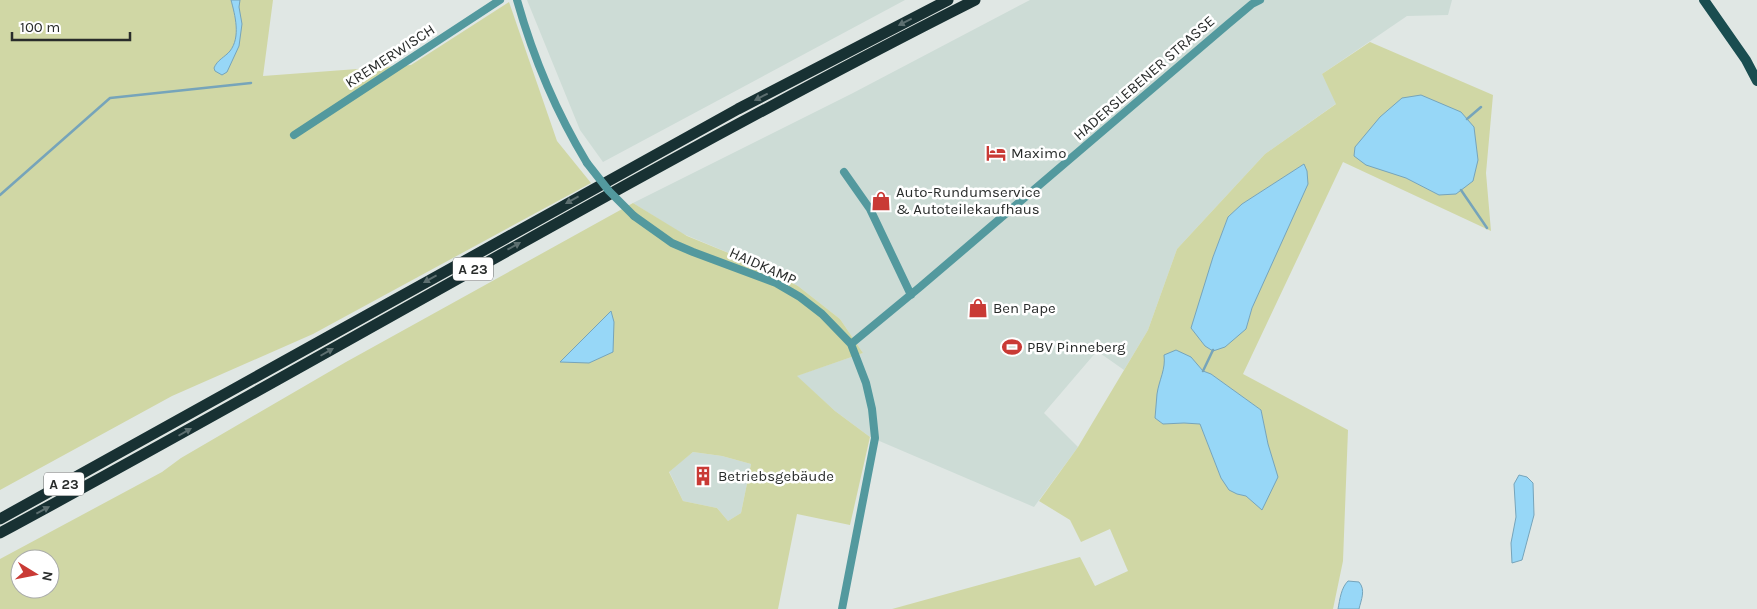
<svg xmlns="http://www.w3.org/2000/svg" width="1757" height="609" font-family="Karla,sans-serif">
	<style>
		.built { fill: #cddcd6 }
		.green { fill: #d0d7a5; fill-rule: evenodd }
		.water { fill: #97d7f7; stroke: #76a4ba }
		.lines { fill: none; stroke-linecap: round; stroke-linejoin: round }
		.stream { stroke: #76a4ba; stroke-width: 2.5 }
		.minor { stroke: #53999e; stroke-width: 8 }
		.major { stroke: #1a4d50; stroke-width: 10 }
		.highway { stroke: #183133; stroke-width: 11 }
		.minor-bridge { stroke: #53999e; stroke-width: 8 }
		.oneway { fill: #5d6f70 }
		.labels { text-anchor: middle; stroke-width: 5; stroke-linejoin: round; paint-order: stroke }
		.shield { fill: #fff; stroke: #696b6b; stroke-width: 1 }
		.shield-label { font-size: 14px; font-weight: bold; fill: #292c2b }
		.street-label { font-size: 15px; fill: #292c2b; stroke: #fff }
		.poi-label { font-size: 15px; fill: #292c2b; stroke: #fff; text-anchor: start }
	</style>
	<rect width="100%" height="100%" fill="#e0e7e4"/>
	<!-- built -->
	<path class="built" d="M 527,0 L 905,0 L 603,162 L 580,130 Z
		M 1030,0 L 1452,0 L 1448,15 L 1407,16 L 1322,74 L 1337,103 L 1265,154 L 1177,249 L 1148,330 L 1124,370 L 1097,351 L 1044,413 L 1078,447 L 1034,507 L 870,437 L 835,411 L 796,376 L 863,353 L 840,319 L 798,286 L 753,263 L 681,233 L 633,203 L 853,93 Z
		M 693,452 L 722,456 L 751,464 L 741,513 L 728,521 L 717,508 L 683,501 L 669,471 Z"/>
	<!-- green -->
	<path class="green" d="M 0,0 L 273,0 L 263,76 L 411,65 L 509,2 L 557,141 L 591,183 L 313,334 L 172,396 L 0,490 Z
		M 1370,42 L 1493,95 L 1486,173 L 1491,231 L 1343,162 L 1243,374 L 1348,430 L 1343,561 L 1333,609 L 892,609 L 1080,557 L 1095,586 L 1128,571 L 1110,529 L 1081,542 L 1070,520 L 1039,501 L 1078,447 L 1148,330 L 1177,249 L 1265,154 L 1336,104 L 1322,74 ZM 1367,135 L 1476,144 L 1478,160 L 1439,195 L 1406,178 L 1355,147 ZM 1304,164 L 1252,308 L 1246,329 L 1203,291 L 1213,257 L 1228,217 L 1242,204 ZM 1191,358 L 1203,371 L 1211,374 L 1261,410 L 1268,444 L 1263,510 L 1246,496 L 1237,494 L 1221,478 L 1200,424 L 1184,423 L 1163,424 L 1155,418 C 1157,400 1158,383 1166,366 Z
		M 633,203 L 687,236 L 753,263 L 798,286 L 840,319 L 863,353 L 797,376 L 835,411 L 870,437 L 850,525 L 797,514 L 778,609 L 0,609 L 0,559 L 162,472 L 181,458 L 346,362 ZM 693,452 L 722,456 L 751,464 L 741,513 L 728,521 L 717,508 L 683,501 L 669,472 ZM 20,559 L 50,559 L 50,589 L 20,589 Z"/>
	<!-- water -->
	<path class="water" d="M 231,0 L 240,0 L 239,7 L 242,24 L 239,46 L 227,72 L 222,75 L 215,71 L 214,68 C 217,60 225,57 230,51 C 241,37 235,15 231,0 Z
		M 1421,95 L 1461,112 L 1474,127 L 1478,160 L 1473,181 L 1456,194 L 1439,195 L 1406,178 L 1366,165 L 1354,156 L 1355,147 L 1380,117 L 1402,98 Z
		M 1304,164 L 1307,171 L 1308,184 L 1252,308 L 1246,329 L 1225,347 L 1213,351 L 1205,346 L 1191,328 L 1213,257 L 1228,217 L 1242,204 Z
		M 611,311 L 614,322 L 613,352 L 589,363 L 560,362 Z
		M 1176,350 L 1191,357 L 1203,371 L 1211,374 L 1261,410 L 1268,444 L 1278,477 L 1262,510 L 1246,496 L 1237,494 L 1229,490 L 1221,478 L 1200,424 L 1184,423 L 1163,424 L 1155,418 C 1156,410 1156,402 1157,394 C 1159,380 1166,369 1164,355 Z
		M 1519,475 L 1527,477 L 1533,483 L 1534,515 L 1522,560 L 1512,563 L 1511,543 L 1516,517 L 1514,484 Z
		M 1348,581 L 1359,582 C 1366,590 1361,600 1359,609 L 1338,609 C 1340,599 1341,588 1348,581 Z"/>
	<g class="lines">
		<!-- stream -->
		<path class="stream" d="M 1467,119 L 1481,107
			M 1461,190 L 1487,228
			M 0,195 L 110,98 L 251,83
			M 1203,371 L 1213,350"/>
		<!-- minor -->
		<path class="minor" d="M 517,0 C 533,57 556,112 587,163
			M 294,135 L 500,0
			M 844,172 L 870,209 L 911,295
			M 634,216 L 672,243 L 693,252 L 776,283 L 800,297 L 822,314 L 851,344 L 866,383 L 872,409 L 875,438 L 842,609
			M 851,344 L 920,287 L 1227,25 L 1252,4 L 1260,0"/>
		<!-- major -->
		<path class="major" d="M 1704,0 L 1746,60 L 1757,81"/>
		<!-- highway -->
		<path class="highway" d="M 0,519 L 738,109 L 948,0
			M 0,533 C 326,357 644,167 975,0"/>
		<!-- minor-bridge -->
		<path class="minor-bridge" d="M 587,163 L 609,191 L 634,216"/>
	</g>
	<!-- one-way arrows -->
	<defs><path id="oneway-solid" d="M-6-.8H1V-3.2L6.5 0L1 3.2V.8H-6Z" transform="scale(1.25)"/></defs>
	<g class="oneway">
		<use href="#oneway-solid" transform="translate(905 22) rotate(153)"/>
		<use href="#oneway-solid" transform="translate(761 97) rotate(153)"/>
		<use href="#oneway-solid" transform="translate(572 200) rotate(151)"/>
		<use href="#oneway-solid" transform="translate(514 246) rotate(-29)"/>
		<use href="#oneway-solid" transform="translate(430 279) rotate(151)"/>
		<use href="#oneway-solid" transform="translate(327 352) rotate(-30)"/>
		<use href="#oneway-solid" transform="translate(185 432) rotate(-30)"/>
		<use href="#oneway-solid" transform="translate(43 510) rotate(-28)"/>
	</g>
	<!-- icons -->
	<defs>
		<symbol id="hotel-bare" viewBox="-9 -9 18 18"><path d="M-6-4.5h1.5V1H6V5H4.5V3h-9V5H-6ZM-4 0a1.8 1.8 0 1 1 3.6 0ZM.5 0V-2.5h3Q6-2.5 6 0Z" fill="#c93a35" stroke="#fff" stroke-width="2.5" paint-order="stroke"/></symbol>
		<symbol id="shop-bare" viewBox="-9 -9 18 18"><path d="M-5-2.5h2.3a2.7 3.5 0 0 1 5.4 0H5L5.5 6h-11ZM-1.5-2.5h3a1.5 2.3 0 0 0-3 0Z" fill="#c93a35" stroke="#fff" stroke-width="2.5" paint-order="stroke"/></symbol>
		<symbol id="stadium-bare" viewBox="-9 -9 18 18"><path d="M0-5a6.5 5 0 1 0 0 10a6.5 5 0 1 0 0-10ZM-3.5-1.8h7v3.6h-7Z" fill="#c93a35" stroke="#fff" stroke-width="2.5" paint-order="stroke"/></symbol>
		<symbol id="building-bare" viewBox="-9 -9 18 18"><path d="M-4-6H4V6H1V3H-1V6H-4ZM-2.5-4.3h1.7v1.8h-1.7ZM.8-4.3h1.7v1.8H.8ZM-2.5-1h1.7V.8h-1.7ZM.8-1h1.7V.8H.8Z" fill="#c93a35" stroke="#fff" stroke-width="2.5" paint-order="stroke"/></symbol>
	</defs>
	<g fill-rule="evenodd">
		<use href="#hotel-bare" x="982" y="139" width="28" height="28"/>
		<use href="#shop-bare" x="867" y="187" width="28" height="28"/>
		<use href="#shop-bare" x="964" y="294" width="28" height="28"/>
		<use href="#stadium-bare" x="998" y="333" width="28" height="28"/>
		<use href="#building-bare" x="689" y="462" width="28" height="28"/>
	</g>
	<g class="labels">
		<!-- shield labels -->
		<g class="shield">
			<rect x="453" y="257.5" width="40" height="23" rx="4"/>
			<rect x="44" y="472.5" width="40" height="23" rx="4"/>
		</g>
		<g class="shield-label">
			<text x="473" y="274">A 23</text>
			<text x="64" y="489">A 23</text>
		</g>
		<!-- street labels -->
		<g class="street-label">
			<text transform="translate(390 56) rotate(-33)" y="5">KREMERWISCH</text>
			<text transform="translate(1144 78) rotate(-41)" y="5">HADERSLEBENER STRASSE</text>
			<text transform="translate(763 266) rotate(24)" y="5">HAIDKAMP</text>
		</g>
		<!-- poi labels -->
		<g class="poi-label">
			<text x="1011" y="158">Maximo</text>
			<text x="896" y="197">Auto-Rundumservice<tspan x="896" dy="17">&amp; Autoteilekaufhaus</tspan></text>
			<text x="993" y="313">Ben Pape</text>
			<text x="1027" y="352">PBV Pinneberg</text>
			<text x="718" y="481">Betriebsgebäude</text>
		</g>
	</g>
	<!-- north arrow -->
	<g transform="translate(35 574) rotate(100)"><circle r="24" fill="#ffffff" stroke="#a9abaa"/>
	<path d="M0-4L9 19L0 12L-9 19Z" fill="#c93a35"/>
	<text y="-8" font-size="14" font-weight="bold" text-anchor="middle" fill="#292c2b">N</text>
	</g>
	<!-- scale -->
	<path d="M12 32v8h118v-8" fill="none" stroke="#292c2b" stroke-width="2.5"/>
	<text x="20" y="32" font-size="15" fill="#292c2b" stroke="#ffffff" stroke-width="4" paint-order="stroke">100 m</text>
</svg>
